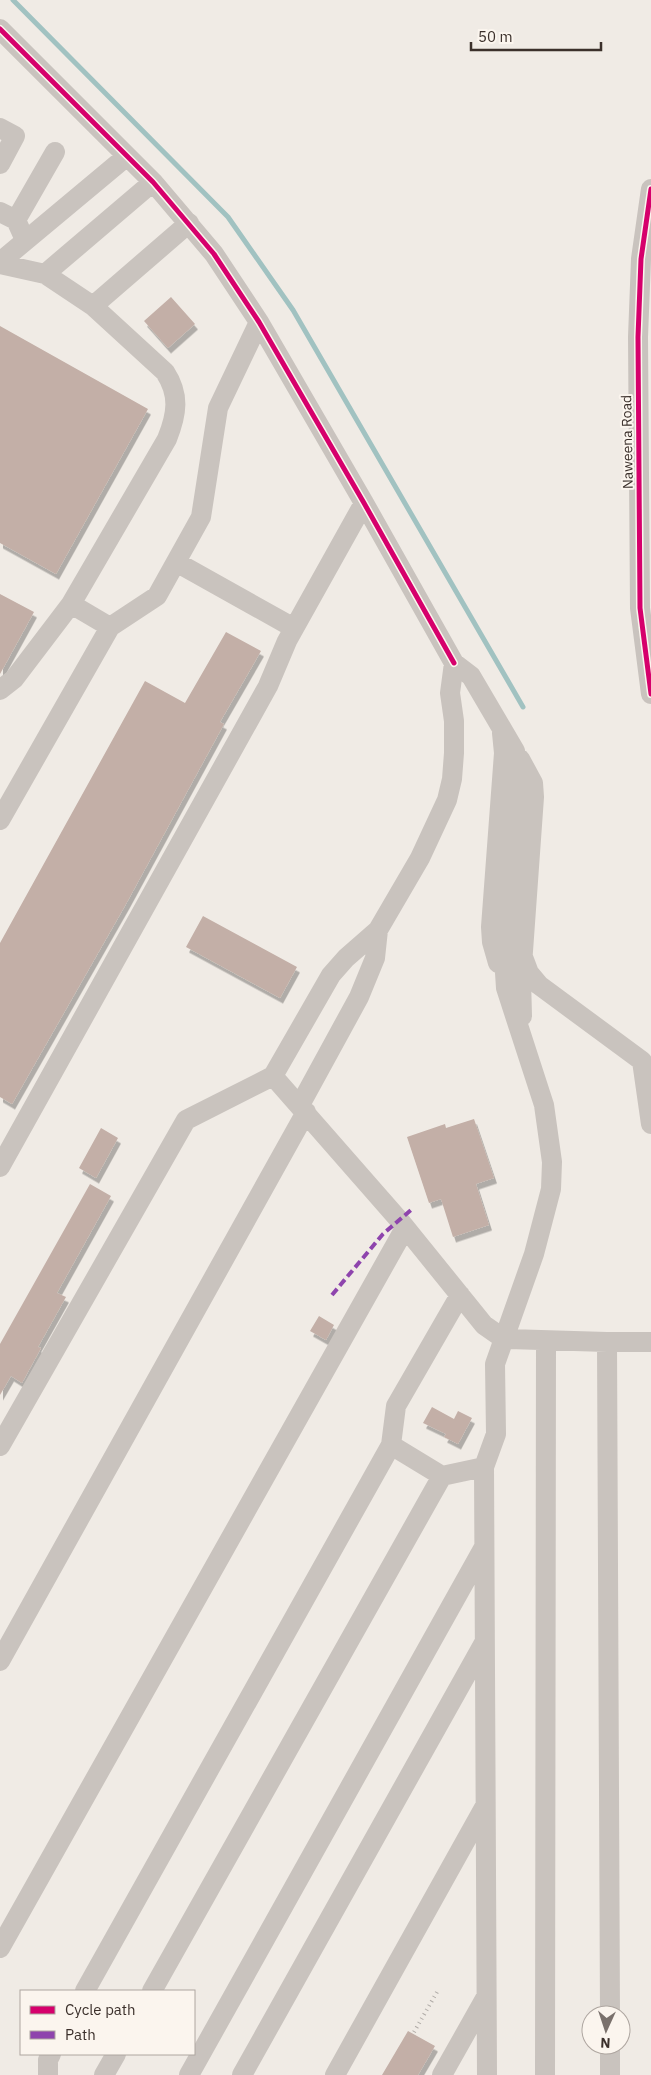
<svg xmlns="http://www.w3.org/2000/svg" width="651" height="2075" font-family="'IBM Plex Sans',sans-serif">
	<style>
		.lines { fill: none; stroke-linecap: round; stroke-linejoin: round }
		.stream { stroke: #a1c2c1; stroke-width: 5 }
		.building { fill: #c3afa7; filter: url(#shadow) }
		.minor { stroke: #c9c3be; stroke-width: 20 }
		.rail { stroke: #b1aca8; stroke-width: 4; stroke-dasharray: 1 4; stroke-linecap: butt }
		.quiet { stroke: #8e44ad; stroke-width: 4; stroke-dasharray: 8 4; stroke-linecap: butt }
		.cycleway-casing { stroke: #fbf5ee; stroke-width: 8 }
		.cycleway { stroke: #d6006c; stroke-width: 5 }
		.labels { text-anchor: middle; stroke-width: 4; stroke-linejoin: round; paint-order: stroke }
		.street-label { font-size: 14px; fill: #3b302b; stroke: #fbf5ee }
	</style>
	<defs>
		<filter id="shadow"><feDropShadow dx="3" dy="5.5" stdDeviation="0" flood-color="#0004"/></filter>
	</defs>
	<rect width="100%" height="100%" fill="#f0ebe5"/>
	<g class="lines">
		<!-- stream -->
		<path class="stream" d="M 13,0 L 228,217 L 293,310 L 523,707"/>
	</g>
	<!-- building -->
	<path class="building" d="M 171,297 L 195,324 L 168,348 L 144,321 Z
		M 0,326 L 148,409 L 56,574 L 0,543 Z
		M 0,594 L 34,612 L 0,674 Z
		M 226,632 L 261,651 L 220,722 L 224,724 L 126,904 L 12,1104 L 0,1097 L 0,943 L 145,681 L 185,703 Z
		M 203,916 L 297,967 L 280,998 L 186,947 Z
		M 474,1119 L 494,1178 L 476,1184 L 489,1225 L 453,1237 L 441,1199 L 429,1203 L 407,1137 L 445,1124 L 446,1128 Z
		M 101,1128 L 118,1138 L 96,1178 L 79,1168 Z
		M 90,1184 L 111,1196 L 57,1293 L 66,1297 L 38,1347 L 41,1348 L 22,1383 L 11,1376 L 0,1395 L 0,1344 Z
		M 319,1316 L 334,1325 L 326,1340 L 310,1331 Z
		M 432,1407 L 454,1419 L 458,1411 L 472,1418 L 458,1444 L 444,1437 L 446,1434 L 423,1423 Z
		M 408,2031 L 435,2046 L 418,2075 L 382,2075 Z"/>
	<g class="lines">
		<!-- minor -->
		<path class="minor" d="M 0,29 L 153,182 L 214,254 L 259,322 L 364,503 L 454,663 L 471,676 L 515,751 L 519,775 L 504,957 L 506,988 L 544,1105 L 552,1162 L 551,1189 L 534,1254 L 495,1364 L 496,1434 L 484,1467 L 487,2075
			M 0,128 L 15,136 L 0,164
			M 651,189 L 641,259 L 638,337 L 640,608 L 651,694
			M 0,212 L 16,220
			M 25,240 L 16,220 L 55,152
			M 0,262 L 127,156
			M 0,264 L 45,274 L 93,306
			M 45,274 L 153,182
			M 176,562 L 294,628
			M 71,604 L 110,627
			M 0,690 L 14,679 L 71,604 L 167,439 C 177,414 180,395 165,372 L 93,306 L 189,223
			M 520,759 L 533,783 L 534,797 L 521,979 L 522,1016
			M 0,820 L 110,627 L 157,596 L 201,517 L 218,408 L 259,322
			M 523,957 L 529,973 L 539,985 L 642,1061 L 651,1124
			M 498,963 L 492,942 L 491,927 L 504,753 L 502,733
			M 273,1076 L 400,1221 L 484,1325 L 504,1339 L 607,1342
			M 300,1105 L 359,997 L 375,958 L 378,930
			M 0,1167 L 268,686 L 287,641 L 364,503
			M 391,1445 L 442,1476
			M 0,1446 L 186,1120 L 273,1076 L 331,975 L 346,958 L 378,930 L 420,858 L 447,800 L 452,779 L 454,753 L 454,721 L 450,693 L 454,663
			M 0,1661 L 306,1112
			M 0,1948 L 405,1228
			M 85,1991 L 391,1445 L 396,1406 L 460,1295
			M 152,1991 L 442,1476 L 484,1467
			M 610,2015 L 607,1342 L 651,1342
			M 610,2045 L 610,2075
			M 48,2075 L 48,2060 L 51,2054
			M 104,2075 L 116,2054
			M 189,2075 L 483,1549
			M 242,2075 L 484,1643
			M 335,2075 L 485,1806
			M 442,2075 L 486,1997
			M 545,2075 L 546,1341"/>
		<!-- rail -->
		<path class="rail" d="M 414,2032 L 437,1992"/>
		<!-- quiet -->
		<path class="quiet" d="M 332,1295 L 383,1234 L 411,1210"/>
		<defs>
			<path id="cycleway" d="M 0,29 L 153,182 L 214,254 L 259,322 L 364,503 L 454,663
				M 651,189 L 641,259 L 638,337 L 640,608 L 651,694"/>
		</defs>
		<!-- cycleway casing -->
		<use href="#cycleway" class="cycleway-casing"/>
		<!-- cycleway -->
		<use href="#cycleway" class="cycleway"/>
	</g>
	<g class="labels">
		<!-- street labels -->
		<g class="street-label">
			<text transform="translate(627 442) rotate(-91)" y="5">Naweena Road</text>
		</g>
	</g>
	<!-- legend -->
	<rect x="20" y="1990" width="175" height="65" fill="#fbf5ee" stroke="#aea6a0"/>
	<rect x="30" y="2006" width="25" height="8" fill="#d6006c" stroke="#aea6a0"/>
	<text x="65" y="2015" font-size="15" fill="#3b302b">Cycle path</text>
	<rect x="30" y="2031" width="25" height="8" fill="#8e44ad" stroke="#aea6a0"/>
	<text x="65" y="2040" font-size="15" fill="#3b302b">Path</text>
	<!-- north arrow -->
	<g transform="translate(606 2030) rotate(183)"><circle r="24" fill="#fbf5ee" stroke="#aea6a0"/>
	<path d="M0-4L9 19L0 12L-9 19Z" fill="#7a716c"/>
	<text y="-8" font-size="14" font-weight="bold" text-anchor="middle" fill="#3b302b">N</text>
	</g>
	<!-- scale -->
	<path d="M471 42v8h130v-8" fill="none" stroke="#3b302b" stroke-width="2.5"/>
	<text x="478" y="42" font-size="15" fill="#3b302b" stroke="#fbf5ee" stroke-width="4" paint-order="stroke">50 m</text>
</svg>
